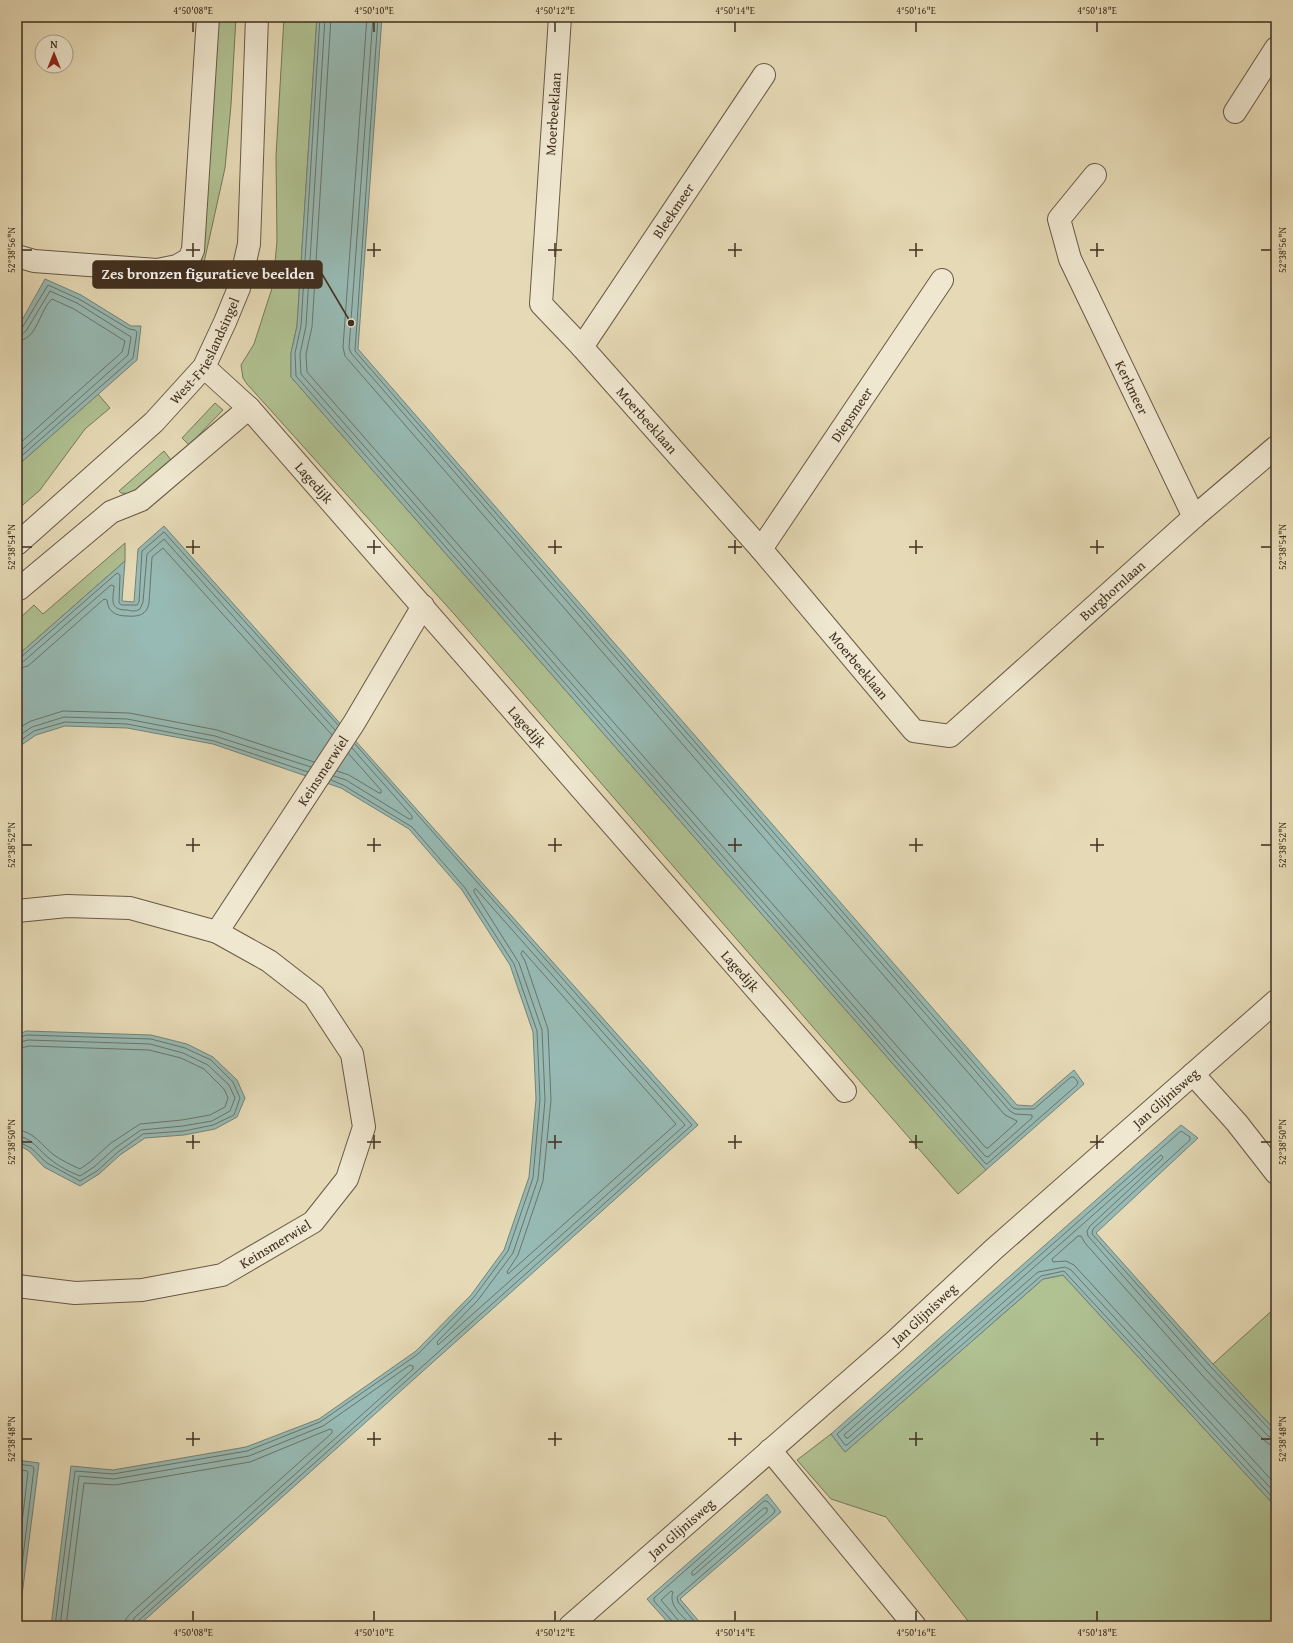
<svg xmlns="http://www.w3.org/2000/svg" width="1293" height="1643" font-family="'Gentium Book Plus',serif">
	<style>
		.green { fill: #b0c192; stroke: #787858 }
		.water { fill: #97bab4; stroke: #748278 }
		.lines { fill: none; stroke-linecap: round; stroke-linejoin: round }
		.shore { stroke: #6b746a; stroke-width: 1 }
		.minor-casing { stroke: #695945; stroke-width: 24 }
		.minor { stroke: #efe7d0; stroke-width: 22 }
		.ticks { fill: none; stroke: #3f2e1f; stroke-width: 1.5 }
		.labels { text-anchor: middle; stroke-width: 3; stroke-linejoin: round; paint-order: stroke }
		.street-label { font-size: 14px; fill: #3f2e1f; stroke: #efe7d0 }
		.leader { fill: none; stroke: #3f2e1f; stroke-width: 1.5 }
		.callout-dot { fill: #3f2e1f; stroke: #efe7d0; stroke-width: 1.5 }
		.callout { fill: #3f2e1f; stroke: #3f2e1f; stroke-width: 1.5 }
		.callout-label { font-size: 15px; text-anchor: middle; font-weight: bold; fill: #fff }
		.neatline { fill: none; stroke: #3f2e1f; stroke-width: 1.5 }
		.ticks-label { font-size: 10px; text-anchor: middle; fill: #3f2e1f }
	</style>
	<rect width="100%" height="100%" fill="#e6dab6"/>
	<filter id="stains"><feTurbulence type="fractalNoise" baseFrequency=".005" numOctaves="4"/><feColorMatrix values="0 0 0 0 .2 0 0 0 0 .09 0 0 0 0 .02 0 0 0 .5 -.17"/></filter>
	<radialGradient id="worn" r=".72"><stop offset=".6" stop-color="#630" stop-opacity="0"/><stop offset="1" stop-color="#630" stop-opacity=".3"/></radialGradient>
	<!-- green -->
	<path class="green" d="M 217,17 L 236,17 L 231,105 L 225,168 L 203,267 L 202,267 L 201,271 L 202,272 L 201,278 L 196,278 C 196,271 201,265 202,258 Z
		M 284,17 L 317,17 L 297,326 L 291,353 L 291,377 L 986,1170 L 958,1194 L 455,615 L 247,384 L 243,378 L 241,365 L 254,344 L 273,285 L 277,241 L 276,156 Z
		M 98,394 L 110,408 L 85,429 L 40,490 L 17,510 L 17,466 Z
		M 215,403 L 223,410 L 189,445 L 182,438 Z
		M 164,451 L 171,460 L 134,494 L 121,493 L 119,491 Z
		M 125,543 L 125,561 L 17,656 L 17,621 L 34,605 L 43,614 Z
		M 1063,1275 L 1276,1507 L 1276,1626 L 972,1626 L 886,1517 L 831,1499 L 797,1460 L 831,1434 L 845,1452 L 1043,1279 Z
		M 1276,1307 L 1276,1431 L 1213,1364 Z"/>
	<!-- water -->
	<path class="water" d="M 317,17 L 382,17 L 358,349 L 1017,1105 L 1032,1106 L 1074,1070 L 1084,1084 L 986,1170 L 291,377 L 291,353 L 297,326 Z
		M 45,279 L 81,295 L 131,326 L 141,326 L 137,360 L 17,466 L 17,329 Z
		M 164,526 L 698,1125 L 138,1626 L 51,1626 L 71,1466 L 113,1470 L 246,1447 L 319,1419 L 416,1351 L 471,1295 L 504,1250 L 529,1177 L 536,1099 L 533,1032 L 510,965 L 462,890 L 409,829 L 341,788 L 213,744 L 127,728 L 65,726 L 36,735 L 17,748 L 17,656 L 125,561 L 122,601 L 134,602 L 138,549 Z
		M 26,1031 L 151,1035 L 187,1044 L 213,1057 L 237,1080 L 245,1098 L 237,1117 L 215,1129 L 184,1135 L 145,1138 L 120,1155 L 99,1174 L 80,1186 L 44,1167 L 29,1151 L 17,1144 L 17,1035 Z
		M 1181,1125 L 1198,1138 L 1096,1233 L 1213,1364 L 1276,1431 L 1276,1507 L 1063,1275 L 1043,1279 L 845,1452 L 831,1434 Z
		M 17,1460 L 39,1463 L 18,1626 L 17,1626 Z
		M 767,1494 L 781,1512 L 680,1599 L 703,1626 L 671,1626 L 647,1599 Z"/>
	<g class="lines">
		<!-- shore -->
		<path class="shore" d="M 320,17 L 301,326 L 295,353 L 296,376 L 985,1163 L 987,1164 L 1077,1085 L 1078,1082 L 1074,1077 L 1071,1077 L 1034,1109 L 1017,1109 L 1013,1108 L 355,351 L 378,17
			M 325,17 L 306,326 L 300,354 L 301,374 L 985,1156 L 988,1157 L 1032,1118 L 1032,1115 L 1015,1114 L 1010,1111 L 351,353 L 349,348 L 373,17
			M 331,17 L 312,327 L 306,354 L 307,372 L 986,1148 L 988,1148 L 1016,1123 L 1017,1121 L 1005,1115 L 345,356 L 343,347 L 367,17
			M 17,330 L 22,328 L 48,285 L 79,299 L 129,329 L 135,330 L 137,332 L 133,358 L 17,460
			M 17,335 L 22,334 L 26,331 L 50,291 L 77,303 L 131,337 L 128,355 L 17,454
			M 17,341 C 38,340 39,310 52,299 L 74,309 L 125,341 L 122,352 L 17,446
			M 17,658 L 21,657 L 117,573 L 120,575 L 119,603 L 122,605 L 137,605 L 139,602 L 142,551 L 164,532 L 338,725
			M 17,663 L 24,661 L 111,585 L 114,586 C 113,600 109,610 127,610 C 132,611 135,612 140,609 L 143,602 L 147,554 L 164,539 L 335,730
			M 17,669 L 28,666 L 104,599 L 107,600 C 108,612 116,616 127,616 C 138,617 147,615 149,603 L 152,557 L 163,548 L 332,735
			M 17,729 L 31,721 L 63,711 L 129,713 L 217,730 L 314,762
			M 17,737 L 32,727 L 64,717 L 127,719 L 215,736 L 311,767
			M 17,743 L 34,731 L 65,722 L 127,724 L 214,741 L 308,772
			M 337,771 L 349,775 L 379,793 L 381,793 L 381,790 L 348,753
			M 334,776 L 346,780 L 409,819 L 412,819 L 412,816 L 352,748
			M 476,889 L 685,1125 L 438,1345 L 437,1342 L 478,1300 L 513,1253 L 538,1179 L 545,1100 L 542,1030 L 519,963 L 474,892 L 474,890 Z
			M 523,951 L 676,1124 L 508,1274 L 507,1272 L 518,1255 L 543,1181 L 551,1100 L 548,1029 L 525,961 L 521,954 Z
			M 17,1038 L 27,1035 L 151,1039 L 185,1048 L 211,1060 L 233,1082 L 240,1098 L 234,1115 L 213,1125 L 184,1131 L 143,1134 L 118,1152 L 97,1171 L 80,1181 L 47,1163 L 31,1148 L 17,1141
			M 17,1043 L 28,1040 L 150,1044 L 183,1053 L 208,1065 L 229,1085 L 235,1098 L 230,1111 L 212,1121 L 183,1126 L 141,1130 L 115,1148 L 94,1167 L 80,1176 C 70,1172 58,1166 50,1159 C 39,1151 32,1137 17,1136
			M 17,1049 L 29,1046 L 149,1050 L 181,1058 L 204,1069 L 224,1089 L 228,1098 L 225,1107 L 210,1115 L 182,1120 L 140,1124 L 111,1143 L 90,1162 L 80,1169 C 71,1165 61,1160 54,1155 C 42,1146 34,1131 17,1130
			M 1276,1434 L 1272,1432 L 1210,1366 L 1092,1234 L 1093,1229 L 1190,1140 L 1190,1137 L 1181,1131 L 837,1434 L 845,1445 L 847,1445 L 1041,1276 L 1064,1271 L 1276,1501
			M 1276,1439 L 1268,1436 L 1206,1370 L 1088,1236 L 1087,1231 L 1090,1226 L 1162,1159 L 1163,1157 L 1161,1155 L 844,1435 L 846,1438 L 848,1438 L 1038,1272 L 1065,1267 L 1071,1270 L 1276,1494
			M 1276,1445 L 1269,1444 L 1264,1440 L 1201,1374 L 1085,1243 L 1081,1236 L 1078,1236 L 1052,1259 L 1053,1262 L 1066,1261 L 1074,1265 L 1276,1485
			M 17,1464 L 32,1466 L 34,1468 L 17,1605
			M 17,1469 L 27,1471 L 28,1472 L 17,1565
			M 17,1476 L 21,1476 L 22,1478 L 17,1516
			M 764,1508 L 767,1508 L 767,1512 L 694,1575 L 692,1575 L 692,1572 Z
			M 55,1626 L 75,1471 L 113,1474 L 247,1451 L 320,1422 L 418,1354 L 474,1297 L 508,1251 L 533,1178 L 540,1099 L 537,1031 L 514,964 L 465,888 L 412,827 L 343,785 L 331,780
			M 60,1626 L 79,1476 L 114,1479 L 249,1456 L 323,1426 L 410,1365 L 413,1366 L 413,1369 L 134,1618 L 131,1626
			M 66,1626 L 84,1483 L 115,1485 L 250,1462 L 330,1429 L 332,1430 L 332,1433 L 130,1614 L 126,1619 L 125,1626
			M 136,1626 L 138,1621 L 692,1125 L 355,744
			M 674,1626 L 673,1622 L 654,1601 L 654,1598 L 764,1501 L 767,1501 L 775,1510 L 774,1513 L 677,1597 L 678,1602 L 698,1626
			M 679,1626 L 678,1620 L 661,1600 L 671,1591 L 673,1592 C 668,1606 683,1616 692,1626"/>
		<defs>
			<g id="minor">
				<path id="s1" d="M 560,17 L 541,304 L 582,347 L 761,549 L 914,731 L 950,736 L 1194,517 L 1276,447"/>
				<path d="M 1235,112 L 1276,48"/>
				<path id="s2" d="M 1095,175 L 1059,219 L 1070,259 L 1194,517"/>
				<path d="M 17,256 L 34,261 L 157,270 L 177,266 L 189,259 L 193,250 L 208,17"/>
				<path id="s3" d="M 582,347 L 764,75"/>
				<path id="s4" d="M 204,367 L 249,408 L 845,1091"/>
				<path id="s5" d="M 17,544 L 154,422 L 204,367 L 225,322 L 239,288 L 249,244 L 257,17"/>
				<path id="s6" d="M 761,549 L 942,280"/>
				<path d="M 19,589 L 111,512 L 141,500 L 249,408"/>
				<path d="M 17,911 L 67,906 L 130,908 L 217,932 L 269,961 L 314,996 L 352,1054 L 364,1127 L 347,1179 L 313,1222 L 222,1275 L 142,1290 L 75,1293 L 17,1286"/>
				<path id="s7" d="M 217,932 L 354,723 L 423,606"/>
				<path d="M 1193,1074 L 1237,1123 L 1276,1173"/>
				<path d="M 770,1450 L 915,1626"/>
				<path id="s8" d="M 570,1626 L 894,1342 L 994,1249 L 1276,1001"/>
			</g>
		</defs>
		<!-- minor casing -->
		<use href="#minor" class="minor-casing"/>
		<!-- minor -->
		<use href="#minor" class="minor"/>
	</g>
	<!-- ticks -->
	<path class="ticks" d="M 193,22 L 193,32M 374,22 L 374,32M 555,22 L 555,32M 735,22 L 735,32M 916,22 L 916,32M 1097,22 L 1097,32M 193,243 L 193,257M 374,243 L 374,257M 555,243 L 555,257M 735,243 L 735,257M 916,243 L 916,257M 1097,243 L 1097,257M 22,250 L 32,250M 186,250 L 200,250M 367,250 L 381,250M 548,250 L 562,250M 728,250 L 742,250M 909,250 L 923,250M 1090,250 L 1104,250M 1261,250 L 1271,250M 193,540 L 193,554M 374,540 L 374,554M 555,540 L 555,554M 735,540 L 735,554M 916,540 L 916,554M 1097,540 L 1097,554M 22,547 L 32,547M 186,547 L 200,547M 367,547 L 381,547M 548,547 L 562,547M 728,547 L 742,547M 909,547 L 923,547M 1090,547 L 1104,547M 1261,547 L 1271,547M 193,838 L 193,852M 374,838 L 374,852M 555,838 L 555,852M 735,838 L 735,852M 916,838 L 916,852M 1097,838 L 1097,852M 22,845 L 32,845M 186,845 L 200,845M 367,845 L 381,845M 548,845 L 562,845M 728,845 L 742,845M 909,845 L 923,845M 1090,845 L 1104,845M 1261,845 L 1271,845M 193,1135 L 193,1149M 374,1135 L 374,1149M 555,1135 L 555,1149M 735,1135 L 735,1149M 916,1135 L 916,1149M 1097,1135 L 1097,1149M 22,1142 L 32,1142M 186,1142 L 200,1142M 367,1142 L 381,1142M 548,1142 L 562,1142M 728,1142 L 742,1142M 909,1142 L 923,1142M 1090,1142 L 1104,1142M 1261,1142 L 1271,1142M 193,1432 L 193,1446M 374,1432 L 374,1446M 555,1432 L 555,1446M 735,1432 L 735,1446M 916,1432 L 916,1446M 1097,1432 L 1097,1446M 22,1439 L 32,1439M 186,1439 L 200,1439M 367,1439 L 381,1439M 548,1439 L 562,1439M 728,1439 L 742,1439M 909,1439 L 923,1439M 1090,1439 L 1104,1439M 1261,1439 L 1271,1439M 193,1611 L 193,1621M 374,1611 L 374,1621M 555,1611 L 555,1621M 735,1611 L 735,1621M 916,1611 L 916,1621M 1097,1611 L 1097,1621"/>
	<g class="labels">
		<!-- street labels -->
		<g class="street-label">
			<text transform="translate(553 114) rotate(-86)" y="5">Moerbeeklaan</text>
			<text dy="5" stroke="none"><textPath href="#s3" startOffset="164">Bleekmeer</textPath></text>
			<text dy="5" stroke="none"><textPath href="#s5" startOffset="272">West-Frieslandsingel</textPath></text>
			<text dy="5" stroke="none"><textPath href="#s2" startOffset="241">Kerkmeer</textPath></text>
			<text dy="5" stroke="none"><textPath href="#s6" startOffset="162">Diepsmeer</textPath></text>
			<text dy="5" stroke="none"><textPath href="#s1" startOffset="445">Moerbeeklaan</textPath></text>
			<text dy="5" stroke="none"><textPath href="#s4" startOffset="160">Lagedijk</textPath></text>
			<text dy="5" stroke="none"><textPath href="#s1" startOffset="1109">Burghornlaan</textPath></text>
			<text dy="5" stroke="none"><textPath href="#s1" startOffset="769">Moerbeeklaan</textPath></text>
			<text dy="5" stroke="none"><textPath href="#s4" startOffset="484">Lagedijk</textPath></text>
			<text dy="5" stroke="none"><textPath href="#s7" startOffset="193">Keinsmerwiel</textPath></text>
			<text dy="5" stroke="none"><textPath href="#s4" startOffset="808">Lagedijk</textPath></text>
			<text dy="5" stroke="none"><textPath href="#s8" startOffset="796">Jan Glijnisweg</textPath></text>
			<text transform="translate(275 1244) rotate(-31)" y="5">Keinsmerwiel</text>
			<text dy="5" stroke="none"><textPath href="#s8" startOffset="472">Jan Glijnisweg</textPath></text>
			<text dy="5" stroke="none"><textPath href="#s8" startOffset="148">Jan Glijnisweg</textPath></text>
		</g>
	</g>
	<!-- callouts -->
	<path class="leader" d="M351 323L322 274"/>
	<circle class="callout-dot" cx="351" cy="323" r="4"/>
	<rect class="callout" x="93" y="261" width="229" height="27" rx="4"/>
	<g class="callout-label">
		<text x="208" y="279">Zes bronzen figuratieve beelden</text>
	</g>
	<!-- margin -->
	<rect width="1293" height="1643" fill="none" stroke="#e6dab6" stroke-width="44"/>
	<!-- north arrow -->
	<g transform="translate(54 54)"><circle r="19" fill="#efe7d0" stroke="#a99d89"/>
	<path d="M0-3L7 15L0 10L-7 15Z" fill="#8f2418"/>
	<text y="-6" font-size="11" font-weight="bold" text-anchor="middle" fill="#3f2e1f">N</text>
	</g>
	<rect x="22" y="22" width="1249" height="1599" class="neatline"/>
	<g class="ticks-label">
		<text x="193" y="14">4°50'08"E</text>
		<text x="374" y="14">4°50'10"E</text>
		<text x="555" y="14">4°50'12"E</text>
		<text x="735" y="14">4°50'14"E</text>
		<text x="916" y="14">4°50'16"E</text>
		<text x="1097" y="14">4°50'18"E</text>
		<text transform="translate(11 250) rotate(-90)" y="4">52°38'56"N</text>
		<text transform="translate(1282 250) rotate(-90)" y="4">52°38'56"N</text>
		<text transform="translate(11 547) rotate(-90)" y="4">52°38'54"N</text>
		<text transform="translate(1282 547) rotate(-90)" y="4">52°38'54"N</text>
		<text transform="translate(11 845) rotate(-90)" y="4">52°38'52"N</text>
		<text transform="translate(1282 845) rotate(-90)" y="4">52°38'52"N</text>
		<text transform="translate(11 1142) rotate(-90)" y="4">52°38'50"N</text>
		<text transform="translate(1282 1142) rotate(-90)" y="4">52°38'50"N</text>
		<text transform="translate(11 1439) rotate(-90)" y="4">52°38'48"N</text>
		<text transform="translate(1282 1439) rotate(-90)" y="4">52°38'48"N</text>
		<text x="193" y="1636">4°50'08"E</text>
		<text x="374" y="1636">4°50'10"E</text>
		<text x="555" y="1636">4°50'12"E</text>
		<text x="735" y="1636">4°50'14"E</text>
		<text x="916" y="1636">4°50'16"E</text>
		<text x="1097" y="1636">4°50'18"E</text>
	</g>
	<rect width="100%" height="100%" filter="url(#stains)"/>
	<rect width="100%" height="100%" fill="url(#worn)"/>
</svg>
